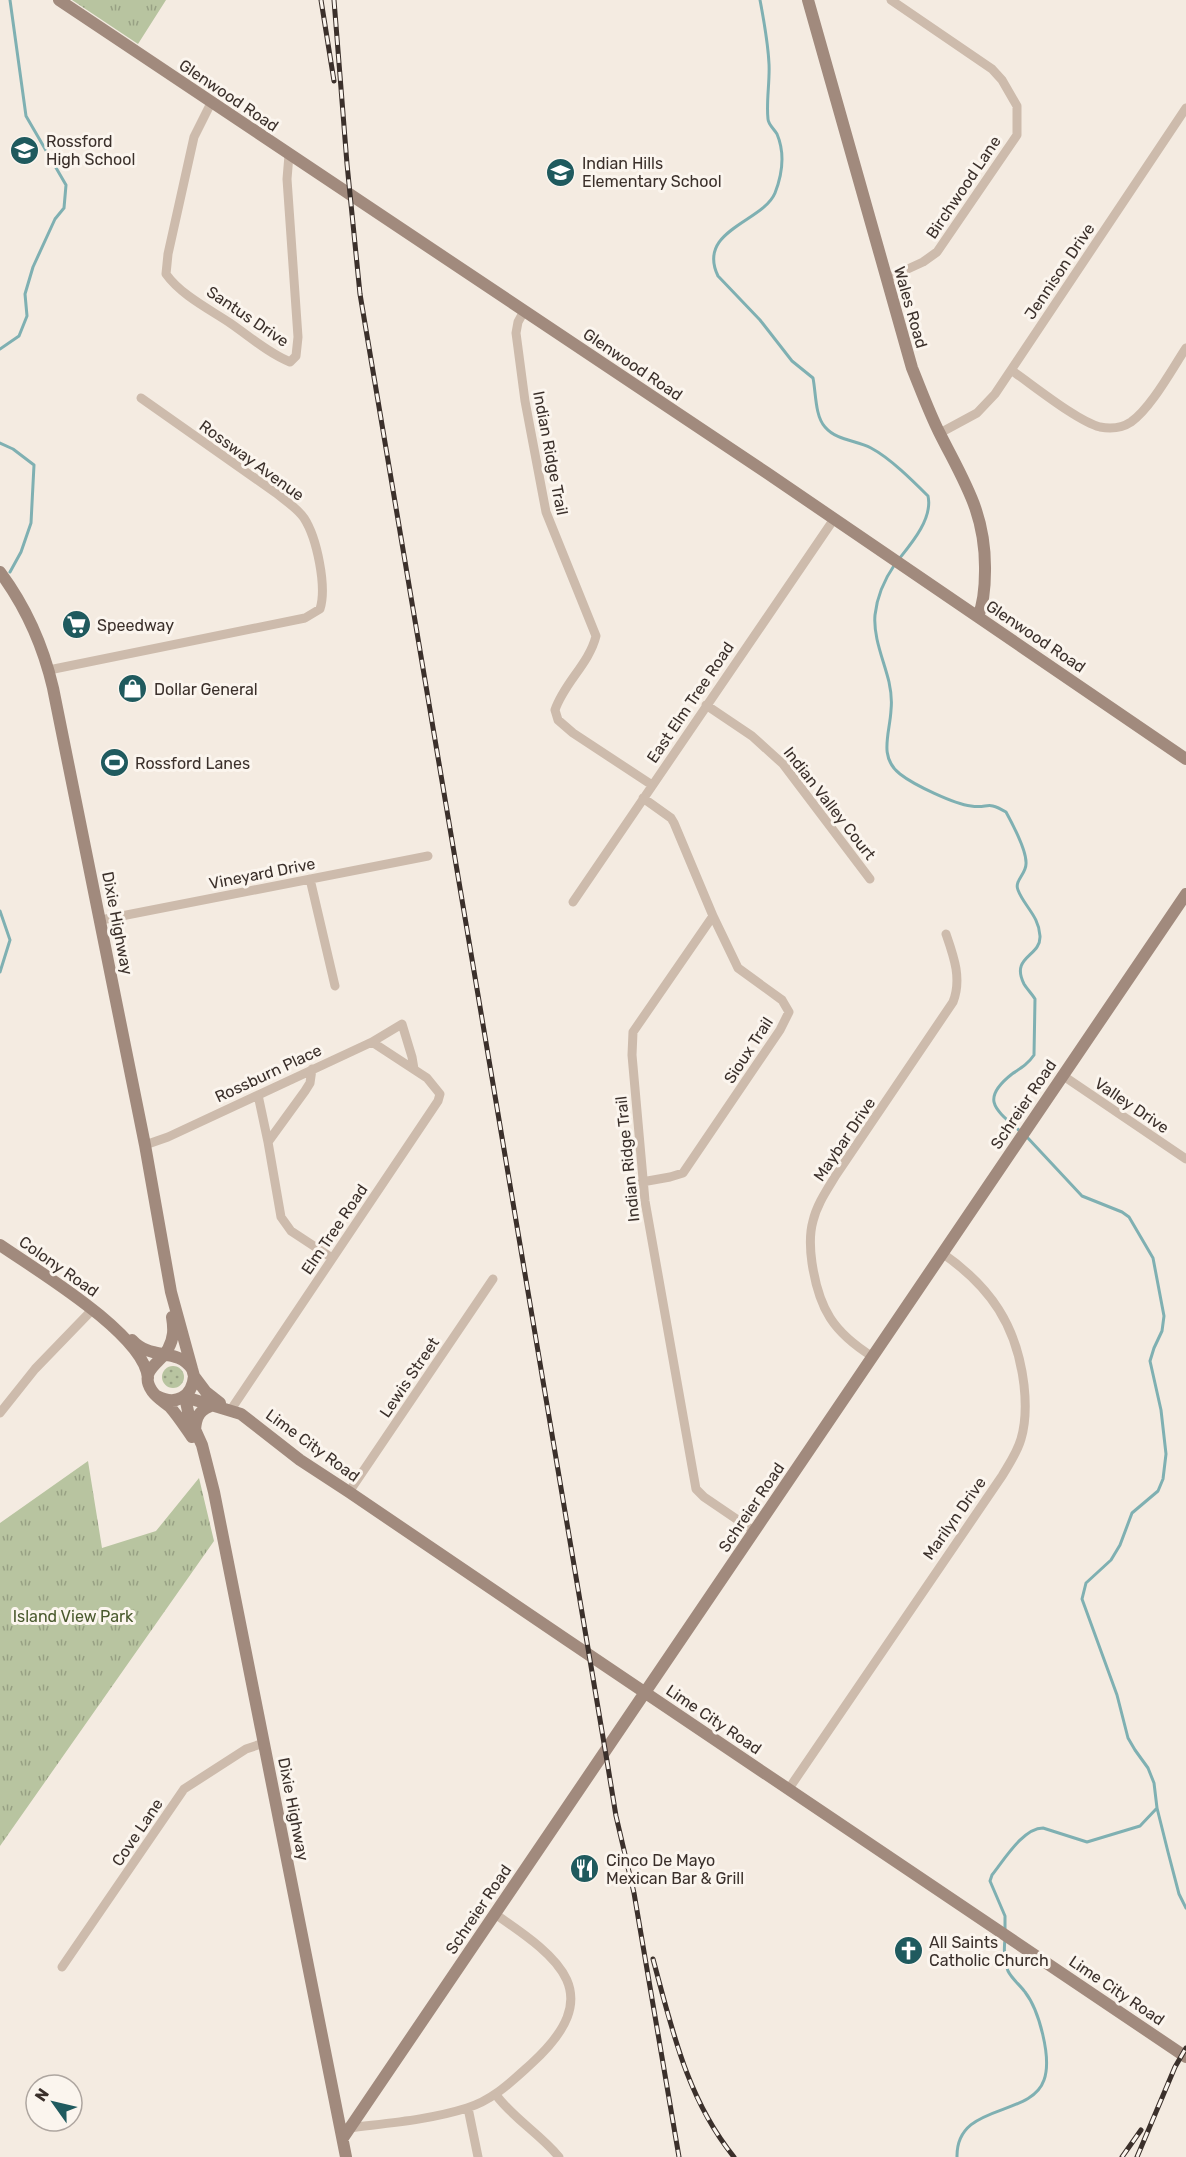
<svg xmlns="http://www.w3.org/2000/svg" width="1186" height="2157" font-family="Rubik,sans-serif">
	<style>
		.grass { fill: url(#grass-dots) }
		.park { fill: url(#park-tufts) }
		.lines { fill: none; stroke-linecap: round; stroke-linejoin: round }
		.stream { stroke: #7fb0b2; stroke-width: 3 }
		.street { stroke: #cdbbac; stroke-width: 9 }
		.secondary { stroke: #a18a7d; stroke-width: 12 }
		.rail-casing { stroke: #3b302b; stroke-width: 5 }
		.rail { stroke: #fbf5ee; stroke-width: 3; stroke-dasharray: 9; stroke-linecap: butt }
		.labels { text-anchor: middle; stroke-width: 6; stroke-linejoin: round; paint-order: stroke }
		.street-label { font-size: 16px; fill: #3b302b; stroke: #fbf5ee }
		.poi-label { font-size: 16px; fill: #3b302b; stroke: #fbf5ee; text-anchor: start }
		.park-label { font-size: 16px; fill: #4a5a2e; stroke: #fbf5ee }
	</style>
	<defs>
		<pattern id="grass-dots" width="8" height="8" patternUnits="userSpaceOnUse" patternTransform="scale(1.5)"><rect width="8" height="8" fill="#b8c4a0"/><path d="M2 2h.1M6 6h.1" fill="none" stroke="#97a083" stroke-width="1.8" stroke-linecap="round"/></pattern>
		<pattern id="park-tufts" width="24" height="20" patternUnits="userSpaceOnUse" patternTransform="scale(1.5)"><rect width="24" height="20" fill="#b8c4a0"/><path d="M3 7l-1-3M5 7V3M7 7l1-3M15 17l-1-3M17 17v-4M19 17l1-3" fill="none" stroke="#97a083"/></pattern>
	</defs>
	<rect width="100%" height="100%" fill="#f4ebe1"/>
	<!-- grass -->
	<path class="grass" d="M162 1377a11 11 0 1 1 22 0a11 11 0 1 1-22 0Z"/>
	<!-- park -->
	<path class="park" d="M 72,0 L 166,0 L 138,44 Z
		M 88,1461 L 102,1548 L 156,1531 L 199,1478 L 214,1541 L 0,1846 L 0,1523 Z"/>
	<g class="lines">
		<!-- stream -->
		<path class="stream" d="M 760,0 C 764,21 768,42 769,64 C 770,81 766,102 768,119 C 768,124 774,129 777,134 C 785,153 782,175 775,193 C 763,222 696,230 718,276 L 760,320 L 792,361 L 813,378 C 816,393 815,416 825,427 C 837,441 856,440 871,448 C 890,458 913,481 928,496 C 933,518 912,543 899,559
			M 0,349 L 19,336 L 27,316 L 25,294 L 33,267 L 55,219 L 64,208 L 66,185 L 26,116 L 10,0
			M 0,443 L 13,449 L 34,465 L 31,523 L 21,552 L 10,572
			M 895,564 C 884,580 877,596 875,615 C 873,637 884,661 889,682 C 891,691 892,701 891,710 C 890,733 878,757 900,774 C 914,785 954,804 971,806 C 989,809 986,800 1006,812 C 1012,823 1027,852 1026,864 C 1026,874 1014,881 1018,890 C 1024,906 1039,916 1040,936 C 1041,957 1010,956 1024,984 C 1027,989 1032,994 1035,999 L 1034,1055 C 1028,1064 1021,1068 1012,1074 C 979,1100 996,1110 1021,1132
			M 0,911 L 10,940 L 0,972
			M 1026,1136 L 1082,1196 L 1122,1212 L 1129,1217 L 1153,1258 L 1164,1316 L 1162,1331 L 1154,1348 L 1150,1361 L 1161,1410 L 1166,1454 L 1163,1479 L 1158,1491 L 1132,1513 L 1120,1545 L 1111,1560 L 1086,1583 L 1082,1599 L 1117,1695 L 1128,1738 L 1135,1750 L 1148,1768 L 1154,1783 L 1157,1808 L 1168,1852 L 1179,1894 L 1186,1908
			M 1005,1932 L 1005,1916 L 990,1881 L 992,1875 C 1004,1860 1023,1828 1043,1828 L 1087,1842 L 1140,1826 L 1157,1808
			M 957,2157 C 956,2102 1031,2118 1044,2080 C 1052,2058 1039,2010 1025,1992 C 1020,1985 1012,1979 1008,1971 C 1004,1961 1004,1948 1005,1939"/>
		<!-- street -->
		<path class="street" d="M 211,103 L 194,137 L 168,254 L 166,274 C 181,295 209,309 230,323 C 249,336 268,353 290,362 L 296,356 L 298,337 L 287,179 L 289,155
			M 886,279 L 923,262 L 937,252 L 1017,135 L 1017,106 L 1002,80 L 992,69 L 891,0
			M 524,311 L 518,322 L 516,333 L 518,348 L 525,401 L 546,512 L 596,636 C 589,664 564,683 555,710 L 558,720 L 573,733 L 652,785
			M 1011,370 C 1033,385 1077,421 1100,427 C 1111,429 1122,428 1131,422 C 1151,408 1172,369 1186,348
			M 940,433 L 977,413 L 995,394 L 1186,108
			M 49,670 L 305,618 L 320,609 C 327,587 317,538 304,518 C 297,508 286,501 276,493 L 141,398
			M 706,705 L 752,736 L 783,764 L 870,879
			M 643,798 L 671,818 L 674,823 L 713,916 L 633,1032 L 632,1055 L 645,1201 L 696,1489 L 704,1497 L 754,1531
			M 310,879 L 335,986
			M 573,902 L 834,519
			M 101,920 L 428,856
			M 312,1069 L 310,1083 L 305,1091 L 268,1142 L 281,1217 L 291,1231 L 332,1258
			M 1062,1075 L 1186,1159
			M 258,1095 L 268,1142
			M 145,1145 L 168,1137 L 372,1042 L 402,1024 L 412,1057 L 414,1069
			M 642,1182 L 670,1177 L 683,1173 L 780,1030 L 789,1012 L 782,1000 L 738,968 L 713,916
			M 873,1357 C 833,1332 819,1309 812,1263 C 810,1249 809,1235 813,1221 C 817,1204 827,1190 836,1175 L 953,1002 C 962,979 954,957 946,934
			M 230,1411 L 438,1101 L 440,1094 L 427,1078 L 372,1042
			M 0,1413 L 35,1369 L 93,1309
			M 349,1492 L 493,1279
			M 788,1790 L 1002,1476 C 1009,1464 1017,1453 1021,1439 C 1026,1422 1026,1403 1024,1385 C 1017,1326 991,1287 942,1253
			M 62,1967 L 184,1789 L 246,1749 L 264,1743
			M 496,2095 C 514,2119 540,2134 559,2157
			M 468,2108 L 478,2157
			M 349,2128 C 388,2123 429,2120 467,2108 C 493,2100 511,2082 531,2064 C 608,1994 561,1959 495,1914"/>
		<!-- secondary -->
		<path class="secondary" d="M 59,0 L 767,473 L 1186,759
			M 808,0 L 912,368 C 921,390 929,412 939,432 C 964,482 986,513 985,571 C 985,587 984,602 978,617
			M 0,572 C 26,607 43,645 53,688 L 145,1145 L 171,1292 L 194,1376 C 192,1397 176,1406 157,1396
			M 0,1245 C 36,1270 144,1334 148,1378
			M 172,1317 C 174,1329 174,1338 168,1349 C 161,1363 138,1370 152,1391 C 157,1398 164,1402 170,1407 C 178,1416 185,1427 192,1437
			M 132,1340 C 151,1361 177,1347 192,1369
			M 194,1376 L 206,1392 L 220,1403
			M 185,1397 L 241,1414 L 300,1460 L 349,1492 L 567,1640 L 1186,2057
			M 185,1397 L 189,1416 L 202,1445 L 214,1492 L 346,2157
			M 195,1430 C 196,1416 200,1409 214,1405
			M 343,2138 L 1186,894"/>
		<defs>
			<path id="rail" d="M 321,0 L 334,81
				M 334,0 L 347,164 L 360,294 L 608,1767 L 616,1816 L 634,1893 L 679,2157
				M 653,1959 C 672,2029 687,2099 734,2157
				M 1122,2157 L 1141,2130
				M 1137,2157 L 1175,2067 L 1186,2048"/>
		</defs>
		<!-- rail casing -->
		<use href="#rail" class="rail-casing"/>
		<!-- rail -->
		<use href="#rail" class="rail"/>
	</g>
	<!-- icons -->
	<defs>
		<symbol id="school-disc" viewBox="-11 -11 22 22"><circle r="9.5" fill="#1f5a5e" stroke="#fbf5ee"/><path d="M0-5L7-2L0 1L-7-2ZM-4 1L0 2.5L4 1V4Q0 6-4 4Z" fill="#fff"/></symbol>
		<symbol id="supermarket-disc" viewBox="-11 -11 22 22"><circle r="9.5" fill="#1f5a5e" stroke="#fbf5ee"/><path d="M-6-5.5h2.5l.6 2H6L4.5 2H-2.5L-4.4-4H-6ZM-1.5 3.2a1.3 1.3 0 1 0 .1 0ZM3 3.2a1.3 1.3 0 1 0 .1 0Z" fill="#fff"/></symbol>
		<symbol id="shop-disc" viewBox="-11 -11 22 22"><circle r="9.5" fill="#1f5a5e" stroke="#fbf5ee"/><path d="M-5-2.5h2.3a2.7 3.5 0 0 1 5.4 0H5L5.5 6h-11ZM-1.5-2.5h3a1.5 2.3 0 0 0-3 0Z" fill="#fff"/></symbol>
		<symbol id="stadium-disc" viewBox="-11 -11 22 22"><circle r="9.5" fill="#1f5a5e" stroke="#fbf5ee"/><path d="M0-5a6.5 5 0 1 0 0 10a6.5 5 0 1 0 0-10ZM-3.5-1.8h7v3.6h-7Z" fill="#fff"/></symbol>
		<symbol id="restaurant-disc" viewBox="-11 -11 22 22"><circle r="9.5" fill="#1f5a5e" stroke="#fbf5ee"/><path d="M-5-6h1v4h1v-4h1v4h1v-4h1v5L-1.5 .5V6h-2V.5L-5-1ZM5-6V6H3V1.5H1.5Q1.5-4 5-6Z" fill="#fff"/></symbol>
		<symbol id="church-disc" viewBox="-11 -11 22 22"><circle r="9.5" fill="#1f5a5e" stroke="#fbf5ee"/><path d="M-1.2-6h2.4v3.5h3.3v2.4h-3.3V6h-2.4V-.1h-3.3v-2.4h3.3Z" fill="#fff"/></symbol>
	</defs>
	<g fill-rule="evenodd">
		<use href="#school-disc" x="8" y="134" width="33" height="33"/>
		<use href="#school-disc" x="544" y="156" width="33" height="33"/>
		<use href="#supermarket-disc" x="60" y="608" width="33" height="33"/>
		<use href="#shop-disc" x="116" y="672" width="33" height="33"/>
		<use href="#stadium-disc" x="98" y="746" width="33" height="33"/>
		<use href="#restaurant-disc" x="568" y="1852" width="33" height="33"/>
		<use href="#church-disc" x="892" y="1934" width="33" height="33"/>
	</g>
	<g class="labels">
		<!-- street labels -->
		<g class="street-label">
			<text transform="translate(229 95) rotate(34)" y="6">Glenwood Road</text>
			<text transform="translate(963 187) rotate(-56)" y="6">Birchwood Lane</text>
			<text transform="translate(1059 271) rotate(-56)" y="6">Jennison Drive</text>
			<text transform="translate(911 307) rotate(74)" y="6">Wales Road</text>
			<text transform="translate(248 316) rotate(34)" y="6">Santus Drive</text>
			<text transform="translate(633 364) rotate(34)" y="6">Glenwood Road</text>
			<text transform="translate(551 453) rotate(79)" y="6">Indian Ridge Trail</text>
			<text transform="translate(252 460) rotate(36)" y="6">Rossway Avenue</text>
			<text transform="translate(1036 636) rotate(34)" y="6">Glenwood Road</text>
			<text transform="translate(690 702) rotate(-56)" y="6">East Elm Tree Road</text>
			<text transform="translate(830 803) rotate(52)" y="6">Indian Valley Court</text>
			<text transform="translate(262 873) rotate(-11)" y="6">Vineyard Drive</text>
			<text transform="translate(118 923) rotate(79)" y="6">Dixie Highway</text>
			<text transform="translate(748 1050) rotate(-57)" y="6">Sioux Trail</text>
			<text transform="translate(268 1073) rotate(-25)" y="6">Rossburn Place</text>
			<text transform="translate(1023 1104) rotate(-56)" y="6">Schreier Road</text>
			<text transform="translate(1132 1105) rotate(34)" y="6">Valley Drive</text>
			<text transform="translate(844 1139) rotate(-56)" y="6">Maybar Drive</text>
			<text transform="translate(627 1159) rotate(-96)" y="6">Indian Ridge Trail</text>
			<text transform="translate(334 1229) rotate(-56)" y="6">Elm Tree Road</text>
			<text transform="translate(59 1266) rotate(35)" y="6">Colony Road</text>
			<text transform="translate(409 1377) rotate(-56)" y="6">Lewis Street</text>
			<text transform="translate(313 1445) rotate(36)" y="6">Lime City Road</text>
			<text transform="translate(751 1507) rotate(-56)" y="6">Schreier Road</text>
			<text transform="translate(954 1518) rotate(-55)" y="6">Marilyn Drive</text>
			<text transform="translate(714 1719) rotate(34)" y="6">Lime City Road</text>
			<text transform="translate(294 1809) rotate(79)" y="6">Dixie Highway</text>
			<text transform="translate(137 1832) rotate(-56)" y="6">Cove Lane</text>
			<text transform="translate(478 1909) rotate(-56)" y="6">Schreier Road</text>
			<text transform="translate(1117 1990) rotate(34)" y="6">Lime City Road</text>
		</g>
		<!-- poi labels -->
		<g class="poi-label">
			<text x="46" y="147">Rossford<tspan x="46" dy="18">High School</tspan></text>
			<text x="582" y="169">Indian Hills<tspan x="582" dy="18">Elementary School</tspan></text>
			<text x="97" y="631">Speedway</text>
			<text x="154" y="695">Dollar General</text>
			<text x="135" y="769">Rossford Lanes</text>
			<text x="606" y="1866">Cinco De Mayo<tspan x="606" dy="18">Mexican Bar &amp; Grill</tspan></text>
			<text x="929" y="1948">All Saints<tspan x="929" dy="18">Catholic Church</tspan></text>
		</g>
		<!-- park labels -->
		<g class="park-label">
			<text x="73" y="1622">Island View Park</text>
		</g>
	</g>
	<!-- north arrow -->
	<g transform="translate(54 2103) rotate(304)"><circle r="28" fill="#fbf5ee" stroke="#aea6a0" stroke-width="1.5"/>
	<path d="M0-4.5L10 22L0 15L-10 22Z" fill="#1f5a5e"/>
	<text y="-9" font-size="16" font-weight="bold" text-anchor="middle" fill="#3b302b">N</text>
	</g>
</svg>
